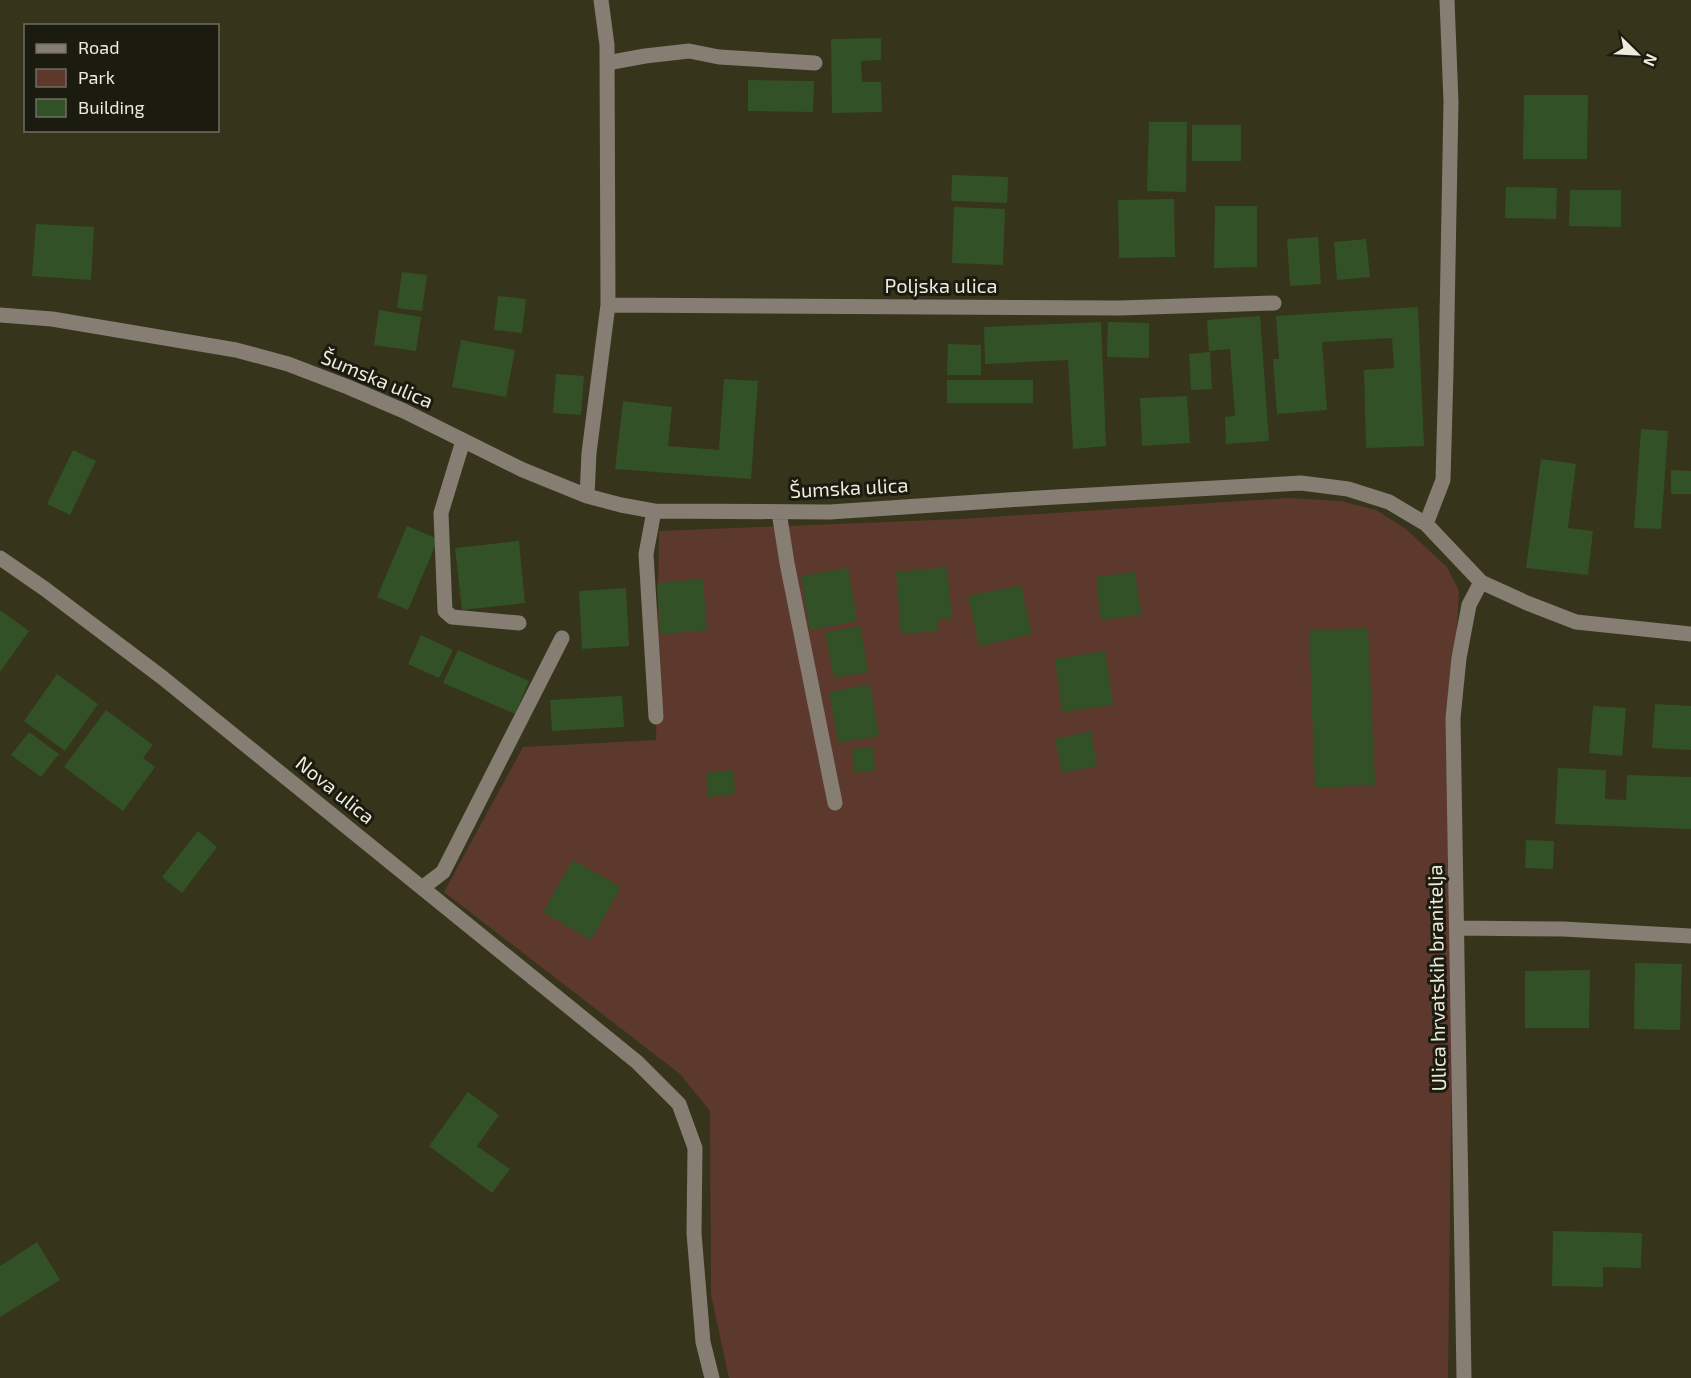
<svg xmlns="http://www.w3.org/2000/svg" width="1691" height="1378" font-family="'Exo 2',sans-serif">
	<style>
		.green { fill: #5c382d }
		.building { fill: #335126 }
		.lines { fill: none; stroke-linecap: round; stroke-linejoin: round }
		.minor { stroke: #867d73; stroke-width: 15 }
		.labels { text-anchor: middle; stroke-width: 6; stroke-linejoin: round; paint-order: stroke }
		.street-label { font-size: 20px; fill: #ecebdc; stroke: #1c1b10 }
	</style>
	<rect width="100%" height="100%" fill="#36341b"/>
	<!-- green -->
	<path class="green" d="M 1288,498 L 1341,501 L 1376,510 L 1406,529 L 1447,567 L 1459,591 L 1457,628 L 1448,1378 L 729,1378 L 711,1295 L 710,1111 L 680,1074 L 444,892 L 523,747 L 656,740 L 659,531 L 960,519 Z"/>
	<!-- building -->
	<path class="building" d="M 881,38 L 881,60 L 861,61 L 862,82 L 881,82 L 882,112 L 832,113 L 831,39 Z
		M 748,80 L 814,81 L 813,112 L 748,111 Z
		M 1524,95 L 1588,95 L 1587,159 L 1523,159 Z
		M 1149,122 L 1187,122 L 1186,192 L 1147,191 Z
		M 1192,125 L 1241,125 L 1241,161 L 1192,161 Z
		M 952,175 L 1008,177 L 1007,203 L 951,201 Z
		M 1506,187 L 1557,188 L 1556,219 L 1505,218 Z
		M 1570,190 L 1621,190 L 1621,227 L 1569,226 Z
		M 1174,199 L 1175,257 L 1119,258 L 1118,200 Z
		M 1215,206 L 1257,206 L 1257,267 L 1214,268 Z
		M 954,207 L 1005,209 L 1003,265 L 952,263 Z
		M 36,224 L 94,227 L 91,280 L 32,276 Z
		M 1318,237 L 1321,284 L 1290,286 L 1287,239 Z
		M 1366,239 L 1370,277 L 1337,280 L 1334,242 Z
		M 402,272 L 427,275 L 422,311 L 397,308 Z
		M 498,296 L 526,299 L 522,333 L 494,330 Z
		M 1418,307 L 1424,446 L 1366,448 L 1364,370 L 1394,368 L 1392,338 L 1322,342 L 1327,410 L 1277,414 L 1273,359 L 1279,359 L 1276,316 Z
		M 379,310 L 421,317 L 416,351 L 374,345 Z
		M 1260,316 L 1269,441 L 1226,444 L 1225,417 L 1235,416 L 1230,349 L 1209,351 L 1207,320 Z
		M 1101,322 L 1106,446 L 1073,449 L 1068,360 L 985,364 L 984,327 Z
		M 1108,322 L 1149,323 L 1149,358 L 1107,357 Z
		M 461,340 L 515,350 L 506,397 L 452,387 Z
		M 948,344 L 981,345 L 981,375 L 947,375 Z
		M 1210,352 L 1212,389 L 1191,390 L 1189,354 Z
		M 556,374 L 584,376 L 581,415 L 553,413 Z
		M 724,379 L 758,381 L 751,479 L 615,469 L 623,401 L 672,407 L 668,446 L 719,450 Z
		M 947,380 L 1033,380 L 1033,403 L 947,403 Z
		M 1187,396 L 1190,443 L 1142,446 L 1140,398 Z
		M 1641,429 L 1668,431 L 1661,529 L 1634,528 Z
		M 73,450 L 96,461 L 70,515 L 47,504 Z
		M 1541,459 L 1576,464 L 1568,528 L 1593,531 L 1588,575 L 1526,568 Z
		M 1671,470 L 1691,471 L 1691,494 L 1671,494 Z
		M 407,526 L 438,539 L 408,610 L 377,597 Z
		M 519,541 L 525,603 L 462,610 L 455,548 Z
		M 947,567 L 952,618 L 937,620 L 938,631 L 901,634 L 896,572 Z
		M 848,568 L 857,621 L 810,630 L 801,576 Z
		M 1135,572 L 1141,615 L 1101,620 L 1096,577 Z
		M 703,579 L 707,630 L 660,634 L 657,583 Z
		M 1021,585 L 1032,634 L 979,646 L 968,596 Z
		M 626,588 L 629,646 L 582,649 L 579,591 Z
		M 0,610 L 29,631 L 0,672 Z
		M 860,626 L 868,672 L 834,678 L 825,632 Z
		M 1368,628 L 1375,785 L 1315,788 L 1309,630 Z
		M 421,635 L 453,650 L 439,678 L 408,664 Z
		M 458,650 L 529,681 L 515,714 L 443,683 Z
		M 1105,651 L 1113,705 L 1062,712 L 1055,659 Z
		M 57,674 L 98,704 L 65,751 L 24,721 Z
		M 870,684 L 879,736 L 838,743 L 829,692 Z
		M 622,696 L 624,727 L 552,731 L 550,700 Z
		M 1655,704 L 1691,706 L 1691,750 L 1652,748 Z
		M 1593,706 L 1626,708 L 1622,756 L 1589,753 Z
		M 106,710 L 153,745 L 143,758 L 155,767 L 123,811 L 64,767 Z
		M 1091,731 L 1097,766 L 1062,773 L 1055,739 Z
		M 29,732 L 59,754 L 41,777 L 11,755 Z
		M 873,747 L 875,770 L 854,773 L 852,749 Z
		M 1558,768 L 1606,770 L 1605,799 L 1626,800 L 1627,775 L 1691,777 L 1691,829 L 1555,824 Z
		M 733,770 L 735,794 L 708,797 L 706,773 Z
		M 198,831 L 217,847 L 182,893 L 162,877 Z
		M 1526,840 L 1554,841 L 1553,869 L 1525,868 Z
		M 573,860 L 621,887 L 591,940 L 543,912 Z
		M 1635,963 L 1682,964 L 1680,1030 L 1634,1029 Z
		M 1590,970 L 1589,1028 L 1525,1028 L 1525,971 Z
		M 468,1092 L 499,1115 L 477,1146 L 510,1169 L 492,1193 L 429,1146 Z
		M 1553,1231 L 1642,1233 L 1641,1268 L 1603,1267 L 1603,1287 L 1552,1286 Z
		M 37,1242 L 60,1280 L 0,1317 L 0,1266 Z"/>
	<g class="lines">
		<!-- minor -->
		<path class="minor" d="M 607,63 L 645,56 L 689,51 L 719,57 L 815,63
			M 608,305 L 1120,308 L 1274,303
			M 0,315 L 52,319 L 236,350 L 288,364 L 348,387 L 404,411 L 523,470 L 587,496 L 621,505 L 654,511 L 830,512 L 1038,498 L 1301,483 L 1348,489 L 1389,502 L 1426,524 L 1481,582 L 1527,603 L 1576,622 L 1691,634
			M 463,441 L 441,513 L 445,611 L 452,617 L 519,623
			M 587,496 L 589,453 L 608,305 L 607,45 L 601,0
			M 654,511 L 646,554 L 656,717
			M 779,512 L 787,563 L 835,803
			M 1426,524 L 1443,480 L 1446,371 L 1451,102 L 1447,0
			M 0,558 L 45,589 L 163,678 L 637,1062 L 679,1104 L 695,1148 L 694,1233 L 703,1342 L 712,1378
			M 422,888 L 443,872 L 562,638
			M 1458,928 L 1563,929 L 1691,936
			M 1464,1378 L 1453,718 L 1459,658 L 1469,605 L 1481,582"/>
	</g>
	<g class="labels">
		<!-- street labels -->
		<g class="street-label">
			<text x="941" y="293">Poljska ulica</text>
			<text transform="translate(377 379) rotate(23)" y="7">Šumska ulica</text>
			<text transform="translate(849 488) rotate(-3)" y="7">Šumska ulica</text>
			<text transform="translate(335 790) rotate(39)" y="7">Nova ulica</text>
			<text transform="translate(1437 978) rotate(-91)" y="7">Ulica hrvatskih branitelja</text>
		</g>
	</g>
	<!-- legend -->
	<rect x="24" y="24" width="195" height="108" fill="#1c1b10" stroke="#6f6e62" stroke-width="1.5"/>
	<rect x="36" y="44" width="30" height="9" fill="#867d73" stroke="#6f6e62" stroke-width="1.5"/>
	<text x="78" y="54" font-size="18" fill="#ecebdc">Road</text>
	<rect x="36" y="69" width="30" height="18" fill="#5c382d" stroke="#6f6e62" stroke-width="1.5"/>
	<text x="78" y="84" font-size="18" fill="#ecebdc">Park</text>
	<rect x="36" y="99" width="30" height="18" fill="#335126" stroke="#6f6e62" stroke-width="1.5"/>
	<text x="78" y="114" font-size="18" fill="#ecebdc">Building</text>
	<!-- north arrow -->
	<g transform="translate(1637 54) rotate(114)" stroke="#1c1b10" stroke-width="4.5" paint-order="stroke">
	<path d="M0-4.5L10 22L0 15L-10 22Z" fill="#ecebdc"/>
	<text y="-9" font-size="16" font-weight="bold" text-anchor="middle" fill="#ecebdc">N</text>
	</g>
</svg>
